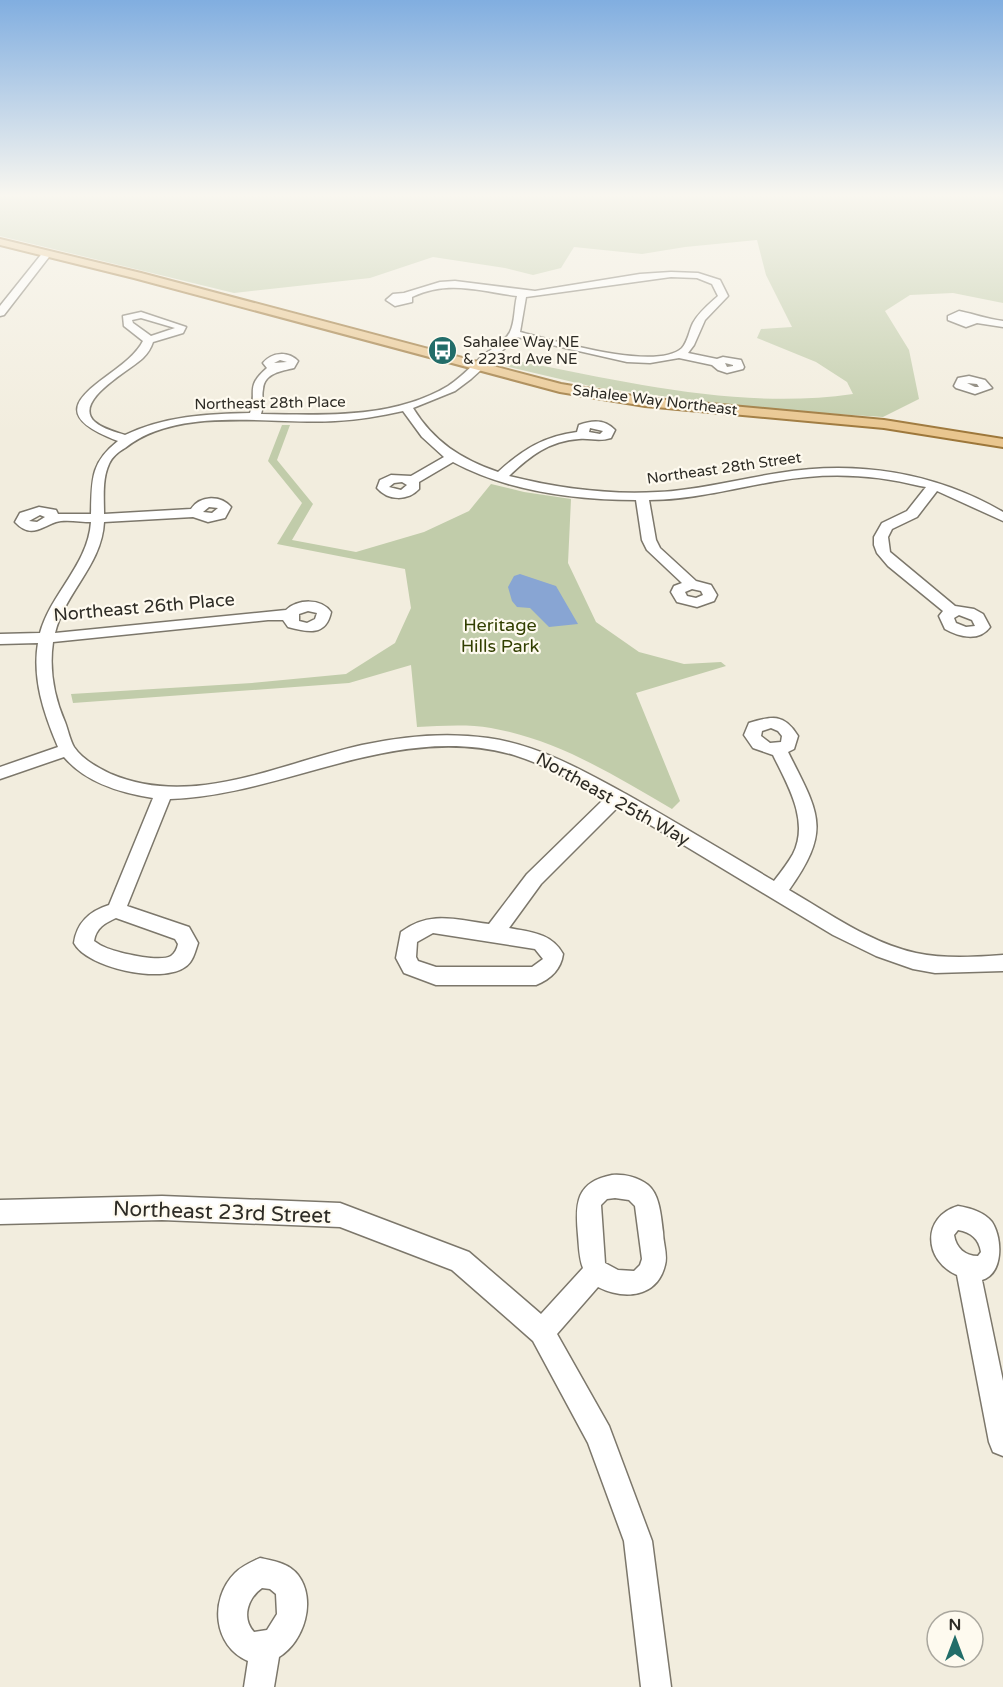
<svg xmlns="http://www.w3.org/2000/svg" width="1003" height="1687" font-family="'Varela Round',sans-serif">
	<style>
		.green { fill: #c1ccaa }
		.water { fill: #88a5d3 }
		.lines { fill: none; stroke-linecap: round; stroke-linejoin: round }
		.minor-casing { stroke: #7c776b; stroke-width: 3 }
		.major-casing { stroke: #9d773a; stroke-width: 4 }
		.minor { fill: #fff; fill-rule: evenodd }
		.major { fill: #e9c68f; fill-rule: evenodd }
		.labels { text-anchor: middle; stroke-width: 4.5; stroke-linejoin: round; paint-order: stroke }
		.far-poi-label { font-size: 15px; fill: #2d2b25; stroke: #fefaef; text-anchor: start }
		.far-street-label { font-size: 15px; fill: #2d2b25; stroke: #fefaef }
		.street-label { font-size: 18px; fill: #2d2b25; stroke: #fefaef }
		.park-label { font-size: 18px; fill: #323f00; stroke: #fefaef }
		.near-street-label { font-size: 21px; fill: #2d2b25; stroke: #fefaef }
	</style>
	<rect width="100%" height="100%" fill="#f2edde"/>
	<!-- green -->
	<path class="green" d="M 0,197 L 1003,197 L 1003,303 L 953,293 L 910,295 L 885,311 L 909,350 L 919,399 L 883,417 L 759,409 L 594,387 L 505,366 L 523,362 C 630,383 744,410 853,394 L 847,382 L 816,362 L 757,338 L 761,329 L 792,327 L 766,275 L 757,240 L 685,247 L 642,254 L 574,247 L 561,268 L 533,275 L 505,268 L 433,257 L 370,278 L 234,293 L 0,236 Z
		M 282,425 L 290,425 L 277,460 L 313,504 L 292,540 L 356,552 L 424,532 L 469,511 L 491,484 L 524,492 L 571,499 L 568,563 L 596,622 L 639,652 L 684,664 L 721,662 L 726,666 L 636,693 L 680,801 L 672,809 C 614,775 558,740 491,728 C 467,724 441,726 417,727 L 411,665 L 349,683 L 73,703 L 71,694 L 252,683 L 346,674 L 395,643 L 411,608 L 405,569 L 277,544 L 302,503 L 268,461 Z"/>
	<!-- water -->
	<path class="water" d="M 520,574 L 556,586 L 578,624 L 549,627 L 530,608 L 517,607 L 512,601 L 508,587 L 514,576 Z"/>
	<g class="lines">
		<defs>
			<path id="minor" d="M 44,251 L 52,253 L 4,315 L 0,316 L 0,306 Z
				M 671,272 L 698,273 L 720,280 L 728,296 L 705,320 L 694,345 L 688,353 L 717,359 L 723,357 L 741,360 L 744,367 L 743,369 L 727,373 L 718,370 L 712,365 L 679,358 L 650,363 L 627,362 L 517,337 L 471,379 L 455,391 L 413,408 C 434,442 461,459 498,472 C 522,450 544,436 577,432 L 579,425 C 592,420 605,419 615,430 L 611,438 C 599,442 591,438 579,439 C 549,441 530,456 509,476 C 557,488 608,495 658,492 C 699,490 738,479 779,473 C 856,460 935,472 1003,512 L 1003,521 L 937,491 L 917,517 L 892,529 L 888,537 L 890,552 L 955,606 L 974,609 L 983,614 L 990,627 C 979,642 959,637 945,629 L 939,616 L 943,611 L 888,566 L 877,553 L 874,545 L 874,537 L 882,523 L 907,511 L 926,487 L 920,486 C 873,474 826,472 777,481 C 735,488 692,500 649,500 L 656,540 L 660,548 L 696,581 L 711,585 L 717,595 L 714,601 L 697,607 L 677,602 L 671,592 L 674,586 L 682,583 L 647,550 L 642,540 L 636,500 C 575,500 507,491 453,462 L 419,482 L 419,489 C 408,501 388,501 377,488 L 380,480 L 391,475 L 411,476 L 444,457 L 422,437 L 403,411 C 381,416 358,420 335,421 C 271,425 179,405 125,448 C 118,452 112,457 109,464 C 102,479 104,498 104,514 L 191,509 C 200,495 221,495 231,507 L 225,518 L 208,522 L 193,517 L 104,522 C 102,565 65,592 55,633 L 286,610 C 298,599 321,598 331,612 C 326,637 307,632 288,627 L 283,620 L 268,620 L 53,642 C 49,669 54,697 65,722 C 68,730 70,740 74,747 C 82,759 98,768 111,774 C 193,809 281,763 362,745 C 404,736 446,732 488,738 C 538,745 582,770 626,794 C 676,822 725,852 774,881 C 781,872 788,863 793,854 C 810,821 787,784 773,755 L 753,748 L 744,735 L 749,723 C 772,716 784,713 798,736 L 794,749 L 788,752 C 819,814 832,829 789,890 C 829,913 870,943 916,953 C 945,959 974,957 1003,955 L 1003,971 L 935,973 L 913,969 L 876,956 L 833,935 L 619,806 L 541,884 L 509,928 C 530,932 552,933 563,954 C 561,969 551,979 536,985 L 436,985 L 404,973 L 396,958 L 401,932 C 430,910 456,920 489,924 L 527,874 L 605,798 C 576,782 546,765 514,755 C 396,721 286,795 170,799 L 127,906 L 189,927 L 198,943 C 195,952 193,962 185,967 C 162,984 87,968 74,943 C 77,922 90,911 109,905 L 153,798 C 121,793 86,783 64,757 L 0,779 L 0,767 L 58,747 C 44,714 32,679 38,643 L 0,644 L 0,634 L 40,633 C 51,593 88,565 91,522 C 81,522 65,519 56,522 C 41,527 31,539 15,522 L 20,513 L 39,507 L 56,510 L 58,514 L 91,514 C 92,480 90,463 118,441 C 21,405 125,379 143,341 L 124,326 L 123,316 L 141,312 L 186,327 L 183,333 L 153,342 C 151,348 148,353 143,358 C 131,370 71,401 95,422 C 103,429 116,432 125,435 C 165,416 206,414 250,413 C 258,391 244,388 267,368 L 263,363 C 272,352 288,351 298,361 L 294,368 C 282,371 264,373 263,389 C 261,399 265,402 261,414 C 323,415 393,419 448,386 C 460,378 469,369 479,359 C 488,350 504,344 510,332 C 515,322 514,308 517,296 C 478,291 449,280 412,297 L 412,302 L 395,306 L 386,300 L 393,294 L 404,293 L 440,282 L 455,281 L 535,291 L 640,274 ZM 671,277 L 697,278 L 712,284 L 718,296 C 709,304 699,312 693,323 C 689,331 688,341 682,348 C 656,372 552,340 520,332 L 526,297 ZM 141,318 L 175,328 L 151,336 L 133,323 L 132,320 ZM 280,360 L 287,362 L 274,363 ZM 725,363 L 733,365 L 733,366 L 727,367 ZM 590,428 L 603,431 L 600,434 L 589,432 ZM 402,482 L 407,485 L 401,490 L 389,487 L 394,483 ZM 209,507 L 218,508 L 212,513 L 203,512 ZM 40,515 L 45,517 L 37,522 L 29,521 ZM 692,589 L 701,591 L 703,595 L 696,598 L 687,596 L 685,592 ZM 308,611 L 317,613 L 315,619 L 307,623 L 299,621 L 299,614 ZM 959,615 L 972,620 L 975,626 L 966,627 L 956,623 L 954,618 ZM 771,728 L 778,731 L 782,736 L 781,742 L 770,743 L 761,736 L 762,731 ZM 116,918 L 175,939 L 178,944 C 177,949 175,953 171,956 C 159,963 112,952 100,945 L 94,941 C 96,928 105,923 116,918 ZM 433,933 L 535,949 L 543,959 L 532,967 L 436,967 L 418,961 L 416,957 L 417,942 Z
				M 959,311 C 974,314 987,319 1003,321 L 1003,327 L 977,323 L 966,327 L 948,320 L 948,316 Z
				M 969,376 L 985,380 L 992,388 L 975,394 L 956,388 L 954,386 L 958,378 ZM 967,383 L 977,384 L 979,387 L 975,387 Z
				M 612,1175 C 624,1174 638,1177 648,1185 C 660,1195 661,1217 663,1232 C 663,1243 668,1255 665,1265 C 657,1298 624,1300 598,1287 L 557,1334 L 609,1426 L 652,1541 L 671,1687 L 641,1687 L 624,1541 L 588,1443 L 533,1341 L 452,1270 L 340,1227 L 162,1220 L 0,1224 L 0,1200 L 162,1196 L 340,1203 L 469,1252 L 541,1314 L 583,1268 C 579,1258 579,1246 578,1235 C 575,1203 576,1182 612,1175 ZM 615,1198 L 629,1200 L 635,1206 L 642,1259 L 640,1265 L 634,1271 L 618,1270 L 605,1263 L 601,1205 L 607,1199 Z
				M 958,1206 C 970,1208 984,1212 992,1222 C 1003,1239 1003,1274 982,1280 L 1003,1381 L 1003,1456 L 993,1452 L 989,1442 L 957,1275 C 924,1261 921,1217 958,1206 ZM 958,1230 C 971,1232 979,1239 981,1252 L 978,1256 C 965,1256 956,1248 954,1235 Z
				M 260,1558 C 274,1561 289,1563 298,1575 C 317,1600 304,1642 279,1657 L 274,1687 L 244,1687 L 248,1661 C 213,1646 209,1599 235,1573 C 242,1566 251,1562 260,1558 ZM 262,1588 L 270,1589 L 276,1594 L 277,1614 L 267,1630 L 254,1632 C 241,1618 248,1598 262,1588 Z"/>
			<path id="major" d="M 0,239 L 141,273 L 561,384 L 645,398 L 884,420 L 1003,439 L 1003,447 L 884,428 L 645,406 L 560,392 L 134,278 L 0,245 Z"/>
		</defs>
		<!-- minor casing -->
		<use href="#minor" class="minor-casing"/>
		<!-- major casing -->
		<use href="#major" class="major-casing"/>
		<!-- minor -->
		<use href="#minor" class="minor"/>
		<!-- major -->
		<use href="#major" class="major"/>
	</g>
	<!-- sky -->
	<linearGradient id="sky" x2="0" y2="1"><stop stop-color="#81aee0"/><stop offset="0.45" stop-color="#f9f7f0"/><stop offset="1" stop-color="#f9f7f0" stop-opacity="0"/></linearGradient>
	<rect width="1003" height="434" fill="url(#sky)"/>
	<!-- icons -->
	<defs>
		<symbol id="bus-disc" viewBox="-11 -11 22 22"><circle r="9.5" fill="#226d69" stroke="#fefaef"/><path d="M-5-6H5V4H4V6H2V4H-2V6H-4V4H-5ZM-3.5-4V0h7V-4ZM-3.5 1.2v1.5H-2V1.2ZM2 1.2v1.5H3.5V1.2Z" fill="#fff"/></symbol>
	</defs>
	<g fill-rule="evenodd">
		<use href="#bus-disc" x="426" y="334" width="33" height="33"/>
	</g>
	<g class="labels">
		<!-- far-poi labels -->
		<g class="far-poi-label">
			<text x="463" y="347">Sahalee Way NE<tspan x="463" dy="17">&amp; 223rd Ave NE</tspan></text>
		</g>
		<!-- far-street labels -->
		<g class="far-street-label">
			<text transform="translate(655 400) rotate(7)" y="5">Sahalee Way Northeast</text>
			<text transform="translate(270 403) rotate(-1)" y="5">Northeast 28th Place</text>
			<text transform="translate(724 468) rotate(-8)" y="5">Northeast 28th Street</text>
		</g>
		<!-- street labels -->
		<g class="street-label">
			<text transform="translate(144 607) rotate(-5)" y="6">Northeast 26th Place</text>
			<text transform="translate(613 799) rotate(29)" y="6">Northeast 25th Way</text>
		</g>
		<!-- park labels -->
		<g class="park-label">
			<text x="500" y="631">Heritage<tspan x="500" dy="21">Hills Park</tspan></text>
		</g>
		<!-- near-street labels -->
		<g class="near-street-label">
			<text transform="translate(222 1212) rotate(2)" y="7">Northeast 23rd Street</text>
		</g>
	</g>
	<!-- north arrow -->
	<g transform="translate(955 1639)"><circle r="28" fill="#fefaef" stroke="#aaa79e" stroke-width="1.5"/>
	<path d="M0-4.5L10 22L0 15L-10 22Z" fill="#226d69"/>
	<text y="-9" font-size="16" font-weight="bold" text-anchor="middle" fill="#2d2b25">N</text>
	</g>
</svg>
